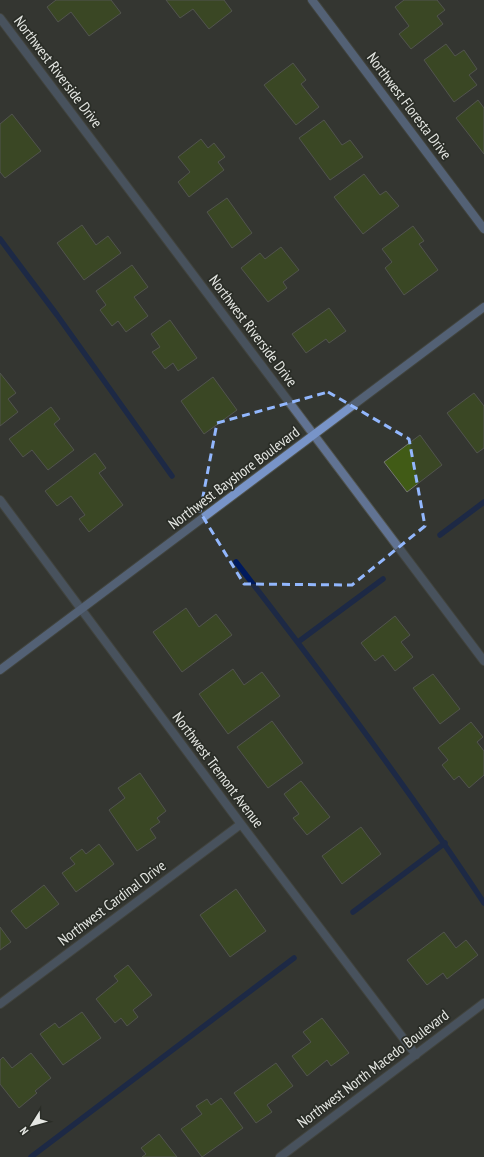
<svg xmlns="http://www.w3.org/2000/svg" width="484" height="1157" font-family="'PT Sans Narrow',sans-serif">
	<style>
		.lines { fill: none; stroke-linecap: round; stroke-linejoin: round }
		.stream { stroke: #001a5d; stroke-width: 5.5 }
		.building { fill: #415b16; stroke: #747770 }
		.street-casing { stroke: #50534d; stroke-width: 10 }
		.secondary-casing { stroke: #50534d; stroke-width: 10 }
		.street { stroke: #617393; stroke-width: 8 }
		.secondary { stroke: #7894c8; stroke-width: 8 }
		.marked { fill: none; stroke: #92b7fd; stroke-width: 3; stroke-dasharray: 8 5; stroke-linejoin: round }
		.labels { text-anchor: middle; stroke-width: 3.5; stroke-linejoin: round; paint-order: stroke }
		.street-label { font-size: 15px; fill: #e5e7e3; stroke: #2a2d27 }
	</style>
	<rect width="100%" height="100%" fill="#343731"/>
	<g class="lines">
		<!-- stream -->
		<path class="stream" d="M 0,239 L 57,315 L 172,476
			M 440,535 L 484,502
			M 236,562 C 322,673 407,786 484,903
			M 298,642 L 383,579
			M 353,912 L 445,843
			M 31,1157 L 294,958"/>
	</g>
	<!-- building -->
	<path class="building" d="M 56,0 L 111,0 L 121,13 L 89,36 L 71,12 L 58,22 L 47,7 Z
		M 166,0 L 224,0 L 232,11 L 209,29 L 193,9 L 180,18 Z
		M 404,0 L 437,0 L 445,10 L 437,16 L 443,24 L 411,49 L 399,34 L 409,26 L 395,7 Z
		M 446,44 L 455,56 L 464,50 L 477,69 L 469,75 L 477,85 L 454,102 L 424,60 Z
		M 293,63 L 306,80 L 301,84 L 319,107 L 296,125 L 264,85 Z
		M 478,100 L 484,108 L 484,154 L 456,118 Z
		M 12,114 L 41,151 L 5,178 L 0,172 L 0,124 Z
		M 324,120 L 342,145 L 350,140 L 363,157 L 330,180 L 299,138 Z
		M 201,139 L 208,148 L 214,143 L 225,157 L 218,162 L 224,170 L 189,197 L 178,182 L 190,172 L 178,157 Z
		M 364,174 L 380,195 L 386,191 L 399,206 L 363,234 L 334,197 Z
		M 227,198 L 252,233 L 232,248 L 207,212 Z
		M 82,225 L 96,245 L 108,236 L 121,253 L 84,280 L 57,243 Z
		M 413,226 L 424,241 L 419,244 L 438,270 L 404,295 L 385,268 L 392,262 L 382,249 Z
		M 281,247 L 299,270 L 283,282 L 287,288 L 268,302 L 241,268 L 260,253 L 265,259 Z
		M 132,265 L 148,287 L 134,297 L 148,316 L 126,332 L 118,321 L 112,326 L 100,310 L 106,305 L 96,291 Z
		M 329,308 L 346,331 L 329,343 L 326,339 L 306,353 L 292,334 Z
		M 170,320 L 197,358 L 178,371 L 173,363 L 165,369 L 152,352 L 160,347 L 151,334 Z
		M 0,373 L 16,393 L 8,399 L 18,412 L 0,426 Z
		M 213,377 L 237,410 L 204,434 L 181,401 Z
		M 474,393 L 484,406 L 484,448 L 477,453 L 447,413 Z
		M 51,407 L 60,419 L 54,424 L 74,450 L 48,470 L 32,450 L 23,457 L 9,439 Z
		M 420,435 L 442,465 L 407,492 L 384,462 Z
		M 95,453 L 106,468 L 99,473 L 123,505 L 89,532 L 79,519 L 85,515 L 71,496 L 57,506 L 45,491 Z
		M 186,608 L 199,627 L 216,614 L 232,635 L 182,672 L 153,632 Z
		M 395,616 L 410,635 L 401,642 L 413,657 L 395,671 L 383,655 L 375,661 L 361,643 Z
		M 233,669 L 244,685 L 262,672 L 280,696 L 228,734 L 199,694 Z
		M 433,674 L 460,709 L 440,724 L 413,688 Z
		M 272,721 L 303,763 L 268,788 L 237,747 Z
		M 471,722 L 483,737 L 477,742 L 484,751 L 484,775 L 469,788 L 459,776 L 454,780 L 442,765 L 448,760 L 438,748 Z
		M 140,773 L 166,811 L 157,818 L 160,822 L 150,829 L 156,838 L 137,851 L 109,810 L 125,798 L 118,788 Z
		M 301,781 L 330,817 L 307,835 L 293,818 L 299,814 L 284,794 Z
		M 361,827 L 381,854 L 342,884 L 322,856 Z
		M 99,844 L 114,864 L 76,892 L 62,873 L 75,864 L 70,858 L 82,849 L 86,854 Z
		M 44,885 L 59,904 L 26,929 L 11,911 Z
		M 236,889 L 266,931 L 230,957 L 200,915 Z
		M 0,927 L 11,942 L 0,950 Z
		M 444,932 L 456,948 L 466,940 L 478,955 L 447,979 L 443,973 L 427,985 L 407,960 Z
		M 128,965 L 152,995 L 133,1010 L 138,1017 L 127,1026 L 121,1018 L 115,1023 L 96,999 L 118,981 L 114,976 Z
		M 82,1012 L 101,1038 L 63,1065 L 40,1034 L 55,1023 L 59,1028 Z
		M 322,1018 L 349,1053 L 331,1066 L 327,1060 L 307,1076 L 292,1056 L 311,1042 L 303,1032 Z
		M 31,1053 L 51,1078 L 35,1091 L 37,1093 L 19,1108 L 0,1084 L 0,1060 L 3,1057 L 12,1068 Z
		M 276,1063 L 293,1086 L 267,1105 L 272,1112 L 256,1123 L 234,1093 Z
		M 221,1098 L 243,1128 L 202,1157 L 181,1129 L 202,1114 L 196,1106 L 207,1099 L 211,1105 Z
		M 159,1134 L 177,1157 L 142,1157 L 146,1154 L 141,1148 Z"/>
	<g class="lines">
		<defs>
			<path id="street" d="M 0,18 L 484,661
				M 0,500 L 241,824 L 416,1055
				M 0,1004 L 241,824
				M 280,1157 L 484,1003"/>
			<path id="secondary" d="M 312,0 L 484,229
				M 0,670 L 484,307"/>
		</defs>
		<!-- street casing -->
		<use href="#street" class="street-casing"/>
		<!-- secondary casing -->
		<use href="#secondary" class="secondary-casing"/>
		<!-- street -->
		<use href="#street" class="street"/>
		<!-- secondary -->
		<use href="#secondary" class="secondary"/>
	</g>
	<!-- marked area -->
	<path d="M0 0H484V1157H0ZM 328,392 L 409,439 L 425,526 L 352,585 L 244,584 L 200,512 L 217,423 Z" fill="#343731" fill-opacity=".55" fill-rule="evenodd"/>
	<path class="marked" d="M 328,392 L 409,439 L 425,526 L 352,585 L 244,584 L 200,512 L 217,423 Z"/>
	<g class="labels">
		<!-- street labels -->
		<g class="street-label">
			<text transform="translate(58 72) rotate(53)" y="5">Northwest Riverside Drive</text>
			<text transform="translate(409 106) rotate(53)" y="5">Northwest Floresta Drive</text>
			<text transform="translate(253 331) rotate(53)" y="5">Northwest Riverside Drive</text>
			<text transform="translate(234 478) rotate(-37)" y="5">Northwest Bayshore Boulevard</text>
			<text transform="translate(218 770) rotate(53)" y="5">Northwest Tremont Avenue</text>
			<text transform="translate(112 903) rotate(-37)" y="5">Northwest Cardinal Drive</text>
			<text transform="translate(373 1069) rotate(-37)" y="5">Northwest North Macedo Boulevard</text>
		</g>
	</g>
	<!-- north arrow -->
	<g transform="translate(32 1125) rotate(233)" stroke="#2a2d27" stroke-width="3" paint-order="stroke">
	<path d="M0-3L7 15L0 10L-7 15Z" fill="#e5e7e3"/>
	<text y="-6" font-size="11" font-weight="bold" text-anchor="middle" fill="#e5e7e3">N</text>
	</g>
</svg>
